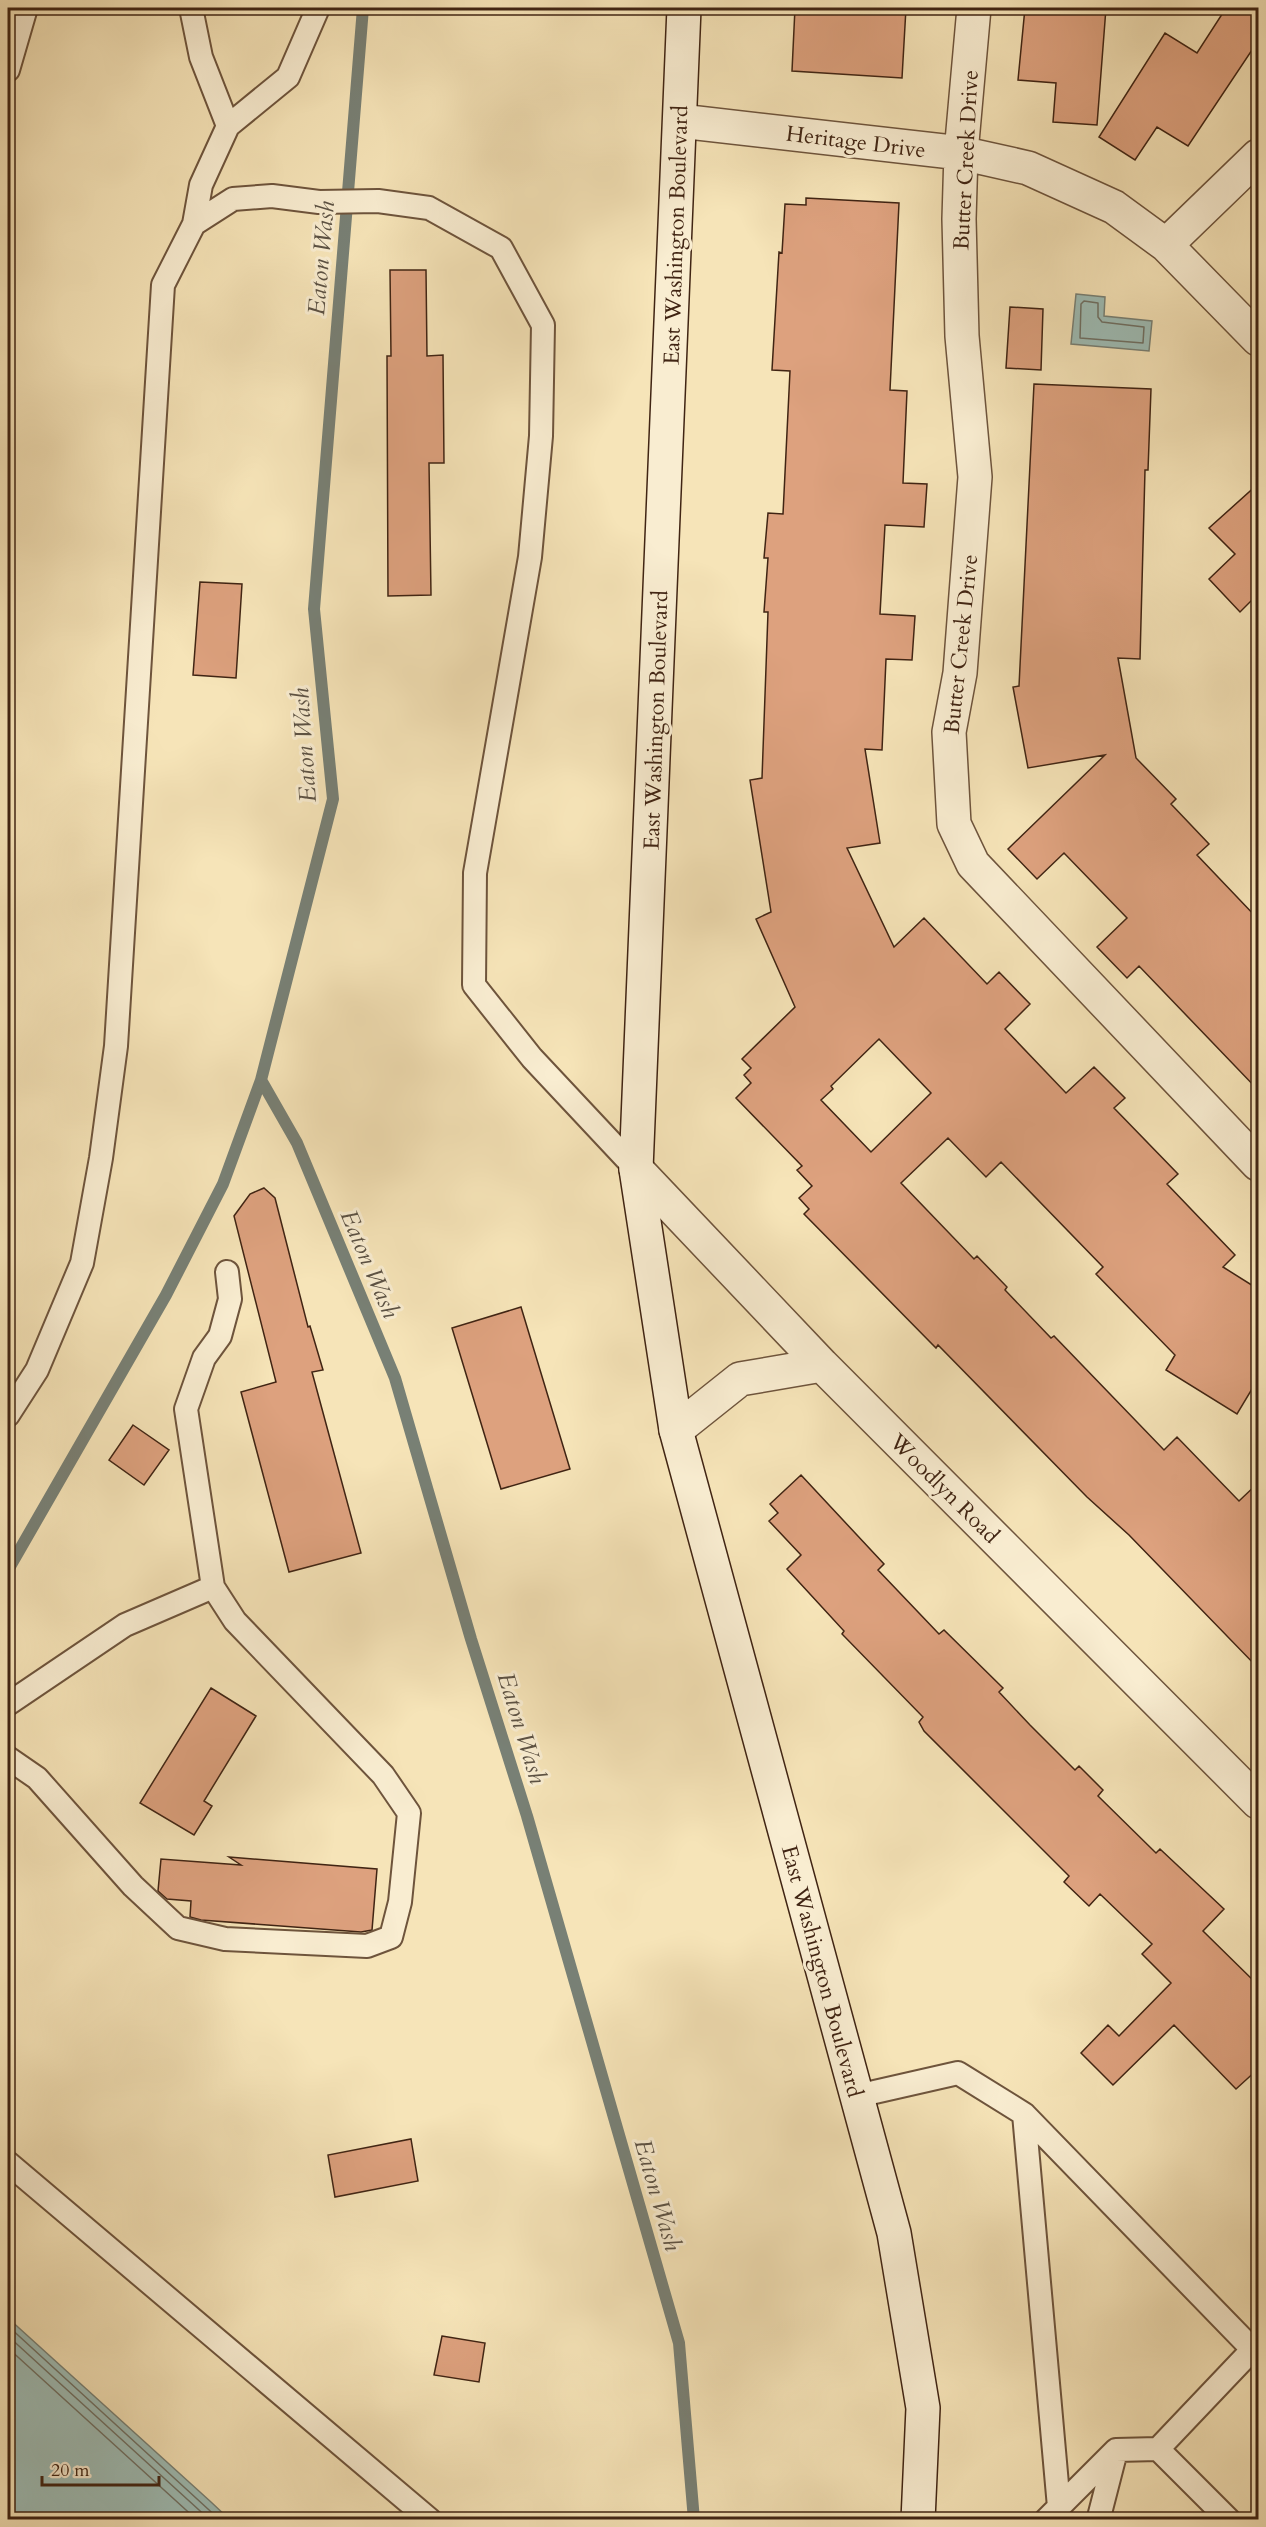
<svg xmlns="http://www.w3.org/2000/svg" width="1266" height="2527" font-family="Cardo,serif">
	<style>
		.water { fill: #9ebdb6; stroke: #788075; stroke-width: 1.5 }
		.lines { fill: none; stroke-linecap: round; stroke-linejoin: round }
		.shore { stroke: #6f7064; stroke-width: 1.5 }
		.stream { stroke: #788075; stroke-width: 12 }
		.building { fill: #dda17e; stroke: #402413; stroke-width: 1.5; fill-rule: evenodd }
		.lane-casing { stroke: #6e543c; stroke-width: 26 }
		.street-casing { stroke: #6e543c; stroke-width: 36 }
		.secondary-casing { stroke: #402413; stroke-width: 36 }
		.lane { stroke: #f9edd1; stroke-width: 22 }
		.street { stroke: #f9edd1; stroke-width: 33 }
		.secondary { stroke: #f9edd1; stroke-width: 33 }
		.labels { text-anchor: middle; stroke-width: 6; stroke-linejoin: round; paint-order: stroke }
		.street-label { font-size: 22px; fill: #402413; stroke: #f9edd1 }
		.water-label { font-size: 24px; font-style: italic; fill: #5c5244; stroke: #f9edd1 }
	</style>
	<rect width="100%" height="100%" fill="#f6e4b8"/>
	<filter id="stains"><feTurbulence type="fractalNoise" baseFrequency=".00333" numOctaves="4"/><feColorMatrix values="0 0 0 0 .2 0 0 0 0 .09 0 0 0 0 .02 0 0 0 .5 -.17"/></filter>
	<radialGradient id="worn" r=".72"><stop offset=".6" stop-color="#630" stop-opacity="0"/><stop offset="1" stop-color="#630" stop-opacity=".3"/></radialGradient>
	<!-- water -->
	<path class="water" d="M 1076,294 L 1105,297 L 1104,316 L 1152,321 L 1149,351 L 1071,344 Z
		M 8,2318 L 211,2502 L 229,2519 L 8,2519 Z"/>
	<g class="lines">
		<!-- shore -->
		<path class="shore" d="M 1084,301 L 1098,303 L 1098,317 L 1102,322 L 1144,327 L 1143,343 L 1080,338 L 1081,304 Z
			M 8,2326 L 220,2520
			M 8,2336 L 210,2520
			M 8,2348 L 197,2520"/>
		<!-- stream -->
		<path class="stream" d="M 363,8 L 314,609 L 333,799 L 261,1080 L 297,1143 L 395,1378 L 471,1639 L 527,1816 L 679,2343 L 694,2520
			M 8,1570 L 166,1295 L 223,1184 L 261,1080"/>
	</g>
	<!-- building -->
	<path class="building" d="M 795,8 L 906,8 L 902,78 L 792,71 Z
		M 1025,8 L 1106,8 L 1097,125 L 1053,122 L 1056,83 L 1018,80 Z
		M 1226,8 L 1258,8 L 1258,41 L 1188,146 L 1157,127 L 1135,160 L 1099,137 L 1165,33 L 1197,53 Z
		M 806,198 L 899,203 L 890,390 L 907,391 L 903,483 L 927,484 L 924,527 L 885,525 L 880,614 L 915,616 L 912,660 L 886,659 L 882,750 L 865,749 L 880,843 L 847,848 L 894,947 L 924,918 L 987,984 L 999,972 L 1030,1004 L 1005,1029 L 1066,1093 L 1094,1067 L 1125,1098 L 1114,1108 L 1178,1174 L 1167,1184 L 1235,1255 L 1223,1267 L 1258,1289 L 1258,1379 L 1237,1414 L 1166,1370 L 1175,1355 L 1096,1274 L 1103,1267 L 1001,1162 L 986,1177 L 948,1138 L 901,1183 L 974,1259 L 977,1256 L 1007,1287 L 1005,1290 L 1051,1338 L 1054,1336 L 1164,1450 L 1177,1437 L 1239,1501 L 1258,1483 L 1258,1668 L 1129,1535 L 1087,1497 L 938,1345 L 936,1348 L 804,1214 L 809,1209 L 799,1198 L 812,1186 L 797,1170 L 802,1166 L 736,1098 L 751,1083 L 744,1075 L 751,1068 L 742,1059 L 795,1007 L 756,919 L 771,912 L 750,780 L 762,778 L 768,612 L 764,612 L 768,558 L 764,558 L 768,513 L 783,514 L 790,371 L 772,370 L 779,252 L 782,253 L 785,204 L 806,205 ZM 879,1039 L 931,1093 L 871,1152 L 821,1100 L 833,1089 L 831,1086 Z
		M 390,270 L 426,270 L 427,356 L 443,355 L 444,463 L 429,463 L 431,595 L 388,596 L 387,356 L 391,356 Z
		M 1010,307 L 1043,309 L 1041,370 L 1006,368 Z
		M 1034,384 L 1151,389 L 1148,470 L 1145,470 L 1140,659 L 1118,658 L 1136,758 L 1176,799 L 1171,804 L 1209,844 L 1197,855 L 1258,919 L 1258,1090 L 1139,966 L 1127,978 L 1097,947 L 1127,918 L 1064,853 L 1037,879 L 1008,849 L 1105,755 L 1028,768 L 1013,687 L 1019,686 Z
		M 1258,484 L 1258,594 L 1240,612 L 1209,579 L 1235,554 L 1209,528 Z
		M 200,582 L 242,584 L 236,678 L 193,675 Z
		M 264,1188 L 275,1198 L 308,1327 L 310,1326 L 323,1370 L 312,1372 L 361,1553 L 289,1572 L 241,1392 L 276,1382 L 234,1216 L 250,1194 Z
		M 521,1307 L 570,1469 L 501,1489 L 452,1328 Z
		M 133,1425 L 169,1450 L 144,1485 L 109,1460 Z
		M 801,1475 L 884,1564 L 878,1570 L 939,1634 L 944,1630 L 1003,1688 L 999,1692 L 1030,1725 L 1075,1770 L 1079,1766 L 1103,1790 L 1098,1796 L 1156,1853 L 1160,1849 L 1224,1909 L 1203,1931 L 1258,1985 L 1258,2069 L 1236,2089 L 1174,2025 L 1113,2085 L 1081,2053 L 1108,2025 L 1119,2036 L 1171,1983 L 1142,1954 L 1152,1944 L 1100,1894 L 1089,1906 L 1064,1882 L 1069,1876 L 924,1731 L 919,1722 L 923,1717 L 842,1634 L 844,1631 L 787,1569 L 801,1555 L 769,1521 L 778,1513 L 770,1504 Z
		M 211,1688 L 256,1716 L 204,1801 L 212,1806 L 194,1835 L 140,1803 Z
		M 229,1857 L 377,1869 L 372,1930 L 361,1932 L 201,1920 L 190,1917 L 191,1901 L 167,1899 L 158,1891 L 161,1859 L 241,1865 Z
		M 411,2139 L 418,2181 L 335,2197 L 328,2155 Z
		M 442,2336 L 485,2343 L 479,2382 L 434,2375 Z"/>
	<g class="lines">
		<defs>
			<path id="lane" d="M 191,8 L 201,57 L 228,126
				M 8,70 L 26,8
				M 194,224 L 201,185 L 228,126 L 288,77 L 318,8
				M 8,1415 L 37,1370 L 82,1263 L 101,1158 L 116,1046 L 163,285 L 194,224 L 233,199 L 272,196 L 319,202 L 378,201 L 429,208 L 501,248 L 543,325 L 541,436 L 530,557 L 475,873 L 474,985 L 532,1058 L 636,1169
				M 8,1704 L 125,1625 L 213,1587
				M 8,1758 L 37,1778 L 133,1886 L 178,1928 L 225,1939 L 367,1946 L 391,1937 L 400,1902 L 409,1813 L 383,1775 L 235,1621 L 213,1587 L 186,1409 L 204,1358 L 220,1336 L 230,1299 L 227,1272
				M 857,2096 L 958,2073 L 1024,2114 L 1258,2355
				M 1024,2114 L 1059,2507
				M 8,2163 L 430,2520
				M 1158,2449 L 1253,2349
				M 1099,2517 L 1116,2451
				M 1046,2520 L 1116,2450 L 1158,2449 L 1229,2520"/>
			<path id="street" d="M 974,8 L 961,153 L 959,219 L 962,336 L 975,477 L 960,673 L 949,732 L 954,824 L 973,864 L 1258,1164
				M 680,121 L 961,153 L 1028,168 L 1114,207 L 1166,245 L 1258,339
				M 1166,245 L 1258,156
				M 636,1169 L 822,1365 L 1258,1802
				M 676,1430 L 740,1379 L 822,1365"/>
			<path id="secondary" d="M 684,8 L 636,1169 L 676,1430 L 894,2233 L 923,2408 L 918,2520"/>
		</defs>
		<!-- lane casing -->
		<use href="#lane" class="lane-casing"/>
		<!-- street casing -->
		<use href="#street" class="street-casing"/>
		<!-- secondary casing -->
		<use href="#secondary" class="secondary-casing"/>
		<!-- lane -->
		<use href="#lane" class="lane"/>
		<!-- street -->
		<use href="#street" class="street"/>
		<!-- secondary -->
		<use href="#secondary" class="secondary"/>
	</g>
	<g class="labels">
		<!-- street labels -->
		<g class="street-label">
			<text transform="translate(856 141) rotate(7)" y="8">Heritage Drive</text>
			<text transform="translate(965 160) rotate(-87)" y="8">Butter Creek Drive</text>
			<text transform="translate(675 235) rotate(-88)" y="8">East Washington Boulevard</text>
			<text transform="translate(960 644) rotate(-84)" y="8">Butter Creek Drive</text>
			<text transform="translate(655 720) rotate(-88)" y="8">East Washington Boulevard</text>
			<text transform="translate(945 1488) rotate(45)" y="8">Woodlyn Road</text>
			<text transform="translate(823 1971) rotate(75)" y="8">East Washington Boulevard</text>
		</g>
		<!-- water labels -->
		<g class="water-label">
			<text transform="translate(321 258) rotate(-85)" y="8">Eaton Wash</text>
			<text transform="translate(304 745) rotate(-94)" y="8">Eaton Wash</text>
			<text transform="translate(370 1264) rotate(67)" y="8">Eaton Wash</text>
			<text transform="translate(522 1728) rotate(73)" y="8">Eaton Wash</text>
			<text transform="translate(658 2195) rotate(74)" y="8">Eaton Wash</text>
		</g>
	</g>
	<!-- margin -->
	<rect width="1266" height="2527" fill="none" stroke="#f6e4b8" stroke-width="30"/>
	<rect x="9" y="9" width="1248" height="2509" fill="none" stroke="#402413" stroke-width="3"/>
	<rect x="15" y="15" width="1236" height="2497" fill="none" stroke="#402413" stroke-width="1.5"/>
	<!-- scale -->
	<path d="M42 2476v9h117v-9" fill="none" stroke="#402413" stroke-width="3"/>
	<text x="51" y="2476" font-size="18" fill="#402413" stroke="#f9edd1" stroke-width="4.5" paint-order="stroke">20 m</text>
	<rect width="100%" height="100%" filter="url(#stains)"/>
	<rect width="100%" height="100%" fill="url(#worn)"/>
</svg>
